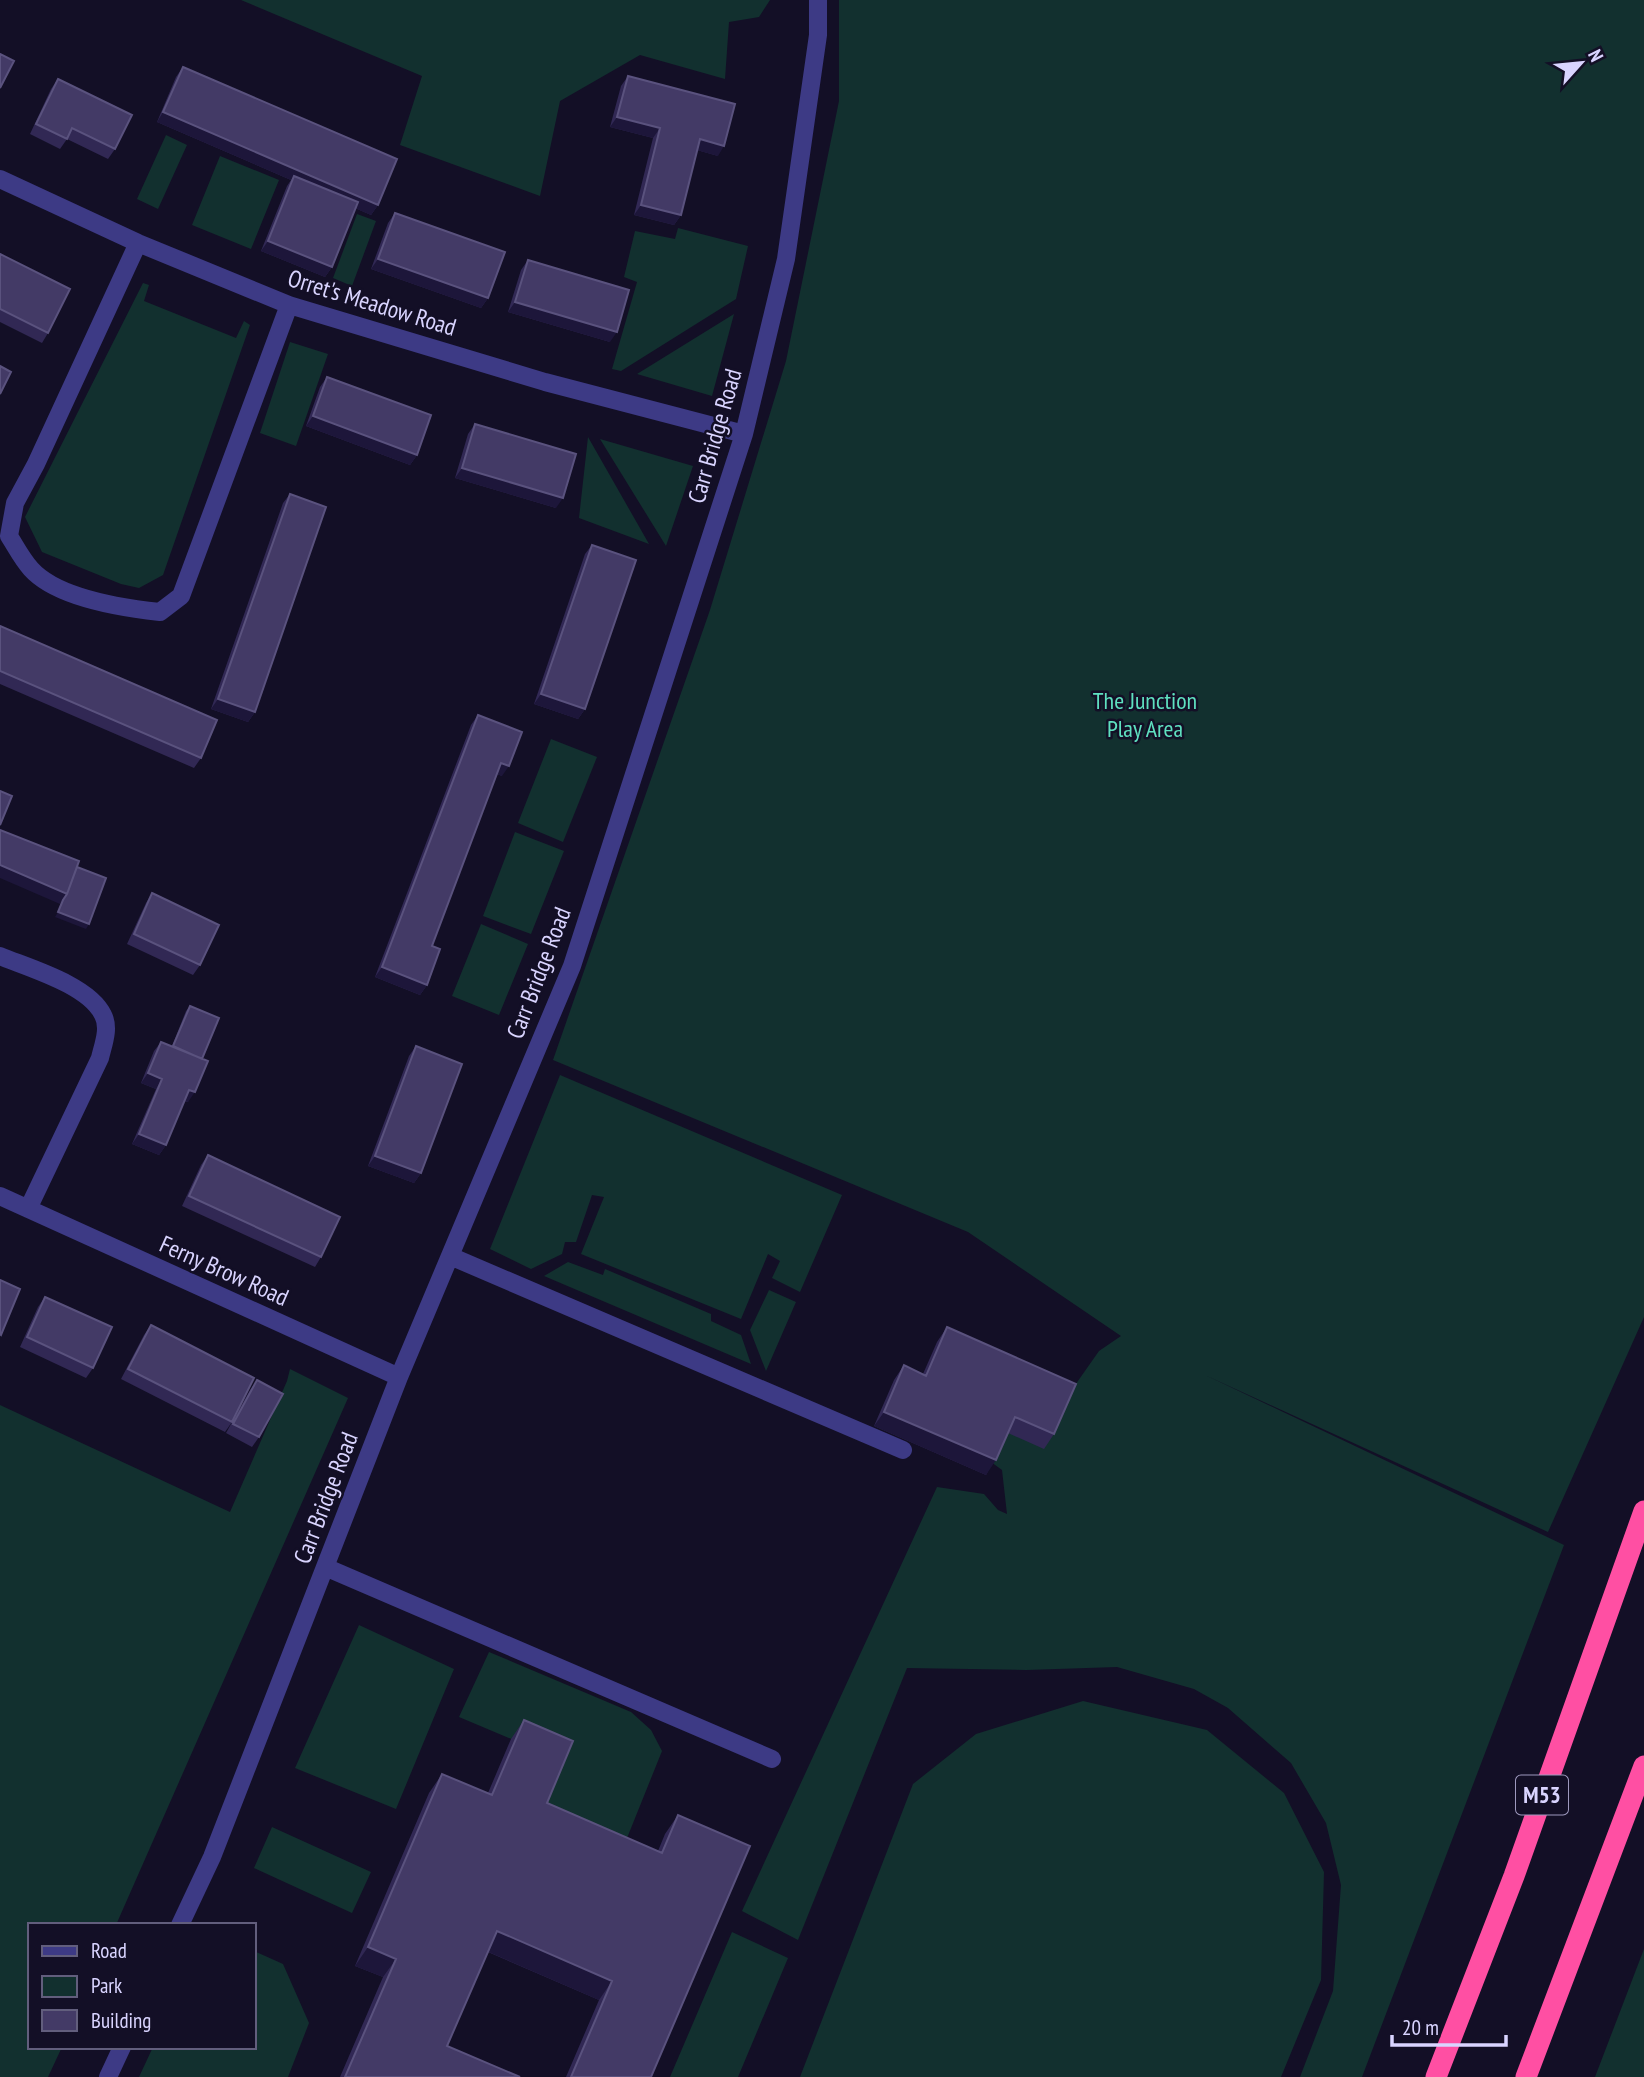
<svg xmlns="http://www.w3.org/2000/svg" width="1644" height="2077" font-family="'PT Sans Narrow',sans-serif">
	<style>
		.green { fill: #12302f }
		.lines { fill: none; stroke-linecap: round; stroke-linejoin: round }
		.minor { stroke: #3d3a85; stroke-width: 18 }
		.highway { stroke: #ff4fa3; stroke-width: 21 }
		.wall { fill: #312854 }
		.shaded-wall { fill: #1d163a }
		.building { fill: #433a66; stroke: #5a527e; stroke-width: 2 }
		.labels { text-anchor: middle; stroke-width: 5; stroke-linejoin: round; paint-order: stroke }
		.shield { fill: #130f26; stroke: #9e99be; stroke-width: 2 }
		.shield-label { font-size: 23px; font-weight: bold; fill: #d9d4ff }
		.street-label { font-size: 24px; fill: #d9d4ff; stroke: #130f26 }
		.park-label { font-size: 24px; fill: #5fe0c0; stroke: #130f26 }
	</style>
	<rect width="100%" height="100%" fill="#130f26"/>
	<!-- green -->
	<path class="green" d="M 241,0 L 770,0 L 759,17 L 729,22 L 725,79 L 640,55 L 560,101 L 540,196 L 400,145 L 422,76 Z
		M 839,0 L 1644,0 L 1644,1317 L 1548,1532 L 1205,1375 L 1564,1545 L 1362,2077 L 1300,2077 L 1333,1991 L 1341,1885 L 1326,1823 L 1291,1763 L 1228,1708 L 1194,1689 L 1117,1667 L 1026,1670 L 907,1668 L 798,1940 L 742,1911 L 937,1487 L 984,1494 L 998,1510 L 1007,1514 L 1002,1470 L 991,1462 L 1004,1431 L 1066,1398 L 1099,1351 L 1121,1336 L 968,1232 L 553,1060 L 710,610 L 786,361 L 839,101 Z
		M 166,135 L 187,145 L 158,209 L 137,199 Z
		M 220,156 L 279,180 L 251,249 L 192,225 Z
		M 357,214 L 376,221 L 352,286 L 333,278 Z
		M 678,228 L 748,246 L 736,299 L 621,371 L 612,369 L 637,282 L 624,277 L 635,231 L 675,239 Z
		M 143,283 L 149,285 L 144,301 L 236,338 L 244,321 L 250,325 L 163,575 L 139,588 L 121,584 L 42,552 L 25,517 Z
		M 734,314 L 712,396 L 637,374 Z
		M 290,342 L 328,354 L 296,446 L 260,433 Z
		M 588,437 L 649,544 L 579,518 Z
		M 600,439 L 693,466 L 666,546 Z
		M 551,739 L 597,757 L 563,842 L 518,823 Z
		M 515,832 L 564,851 L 531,934 L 483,916 Z
		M 481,924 L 528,944 L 499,1015 L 452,996 Z
		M 560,1075 L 842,1195 L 800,1292 L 772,1278 L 780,1261 L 768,1254 L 741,1319 L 581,1254 L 604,1197 L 592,1195 L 576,1242 L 565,1242 L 562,1254 L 531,1269 L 490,1249 Z
		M 568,1262 L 603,1275 L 605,1269 L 711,1314 L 711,1321 L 741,1335 L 751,1364 L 544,1276 Z
		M 769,1290 L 796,1302 L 766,1371 L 750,1330 Z
		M 290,1369 L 348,1398 L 116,1925 L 30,1925 L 30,2047 L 62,2047 L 48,2077 L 0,2077 L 0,1405 L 230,1512 L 287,1381 Z
		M 359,1625 L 454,1669 L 396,1809 L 295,1768 Z
		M 489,1652 L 631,1712 L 651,1730 L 662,1751 L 619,1858 L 533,1822 L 559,1759 L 459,1717 Z
		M 1083,1701 L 1207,1730 L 1284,1793 L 1324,1872 L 1321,1980 L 1281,2077 L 800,2077 L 913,1784 L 976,1734 Z
		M 272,1827 L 371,1872 L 352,1913 L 254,1868 Z
		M 732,1932 L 788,1958 L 738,2077 L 670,2077 Z
		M 1644,1949 L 1644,2077 L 1595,2077 Z
		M 254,1951 L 283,1964 L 309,2023 L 288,2077 L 139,2077 L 153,2047 L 254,2047 Z"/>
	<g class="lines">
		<!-- minor -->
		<path class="minor" d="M 0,179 L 138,243 L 289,305 L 545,382 L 744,434
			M 138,243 L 36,464 L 15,503 L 9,536 C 16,547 22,559 31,569 C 57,598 123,608 160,612 L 181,596 L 289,305
			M 0,956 C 29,968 89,985 103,1015 C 110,1028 103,1045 100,1058 L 28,1209
			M 0,1196 L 399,1377
			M 450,1256 L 903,1450
			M 325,1567 L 772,1759
			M 180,1925 L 212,1857 L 399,1377 L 572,966 L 744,434 L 786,259 L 818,35 L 818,0
			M 108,2077 L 122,2047"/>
		<!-- highway -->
		<path class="highway" d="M 1436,2077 L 1514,1876 L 1644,1511
			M 1526,2077 L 1644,1766"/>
	</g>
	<!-- wall -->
	<path class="wall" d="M 183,67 L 378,205 L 371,215 L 355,208 L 332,267 L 325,277 L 261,251 L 287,186 L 291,180 L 157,122 L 176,77 Z
		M 628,76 L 718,156 L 697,150 L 681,215 L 674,225 L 634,215 L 653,138 L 610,127 L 621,86 Z
		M 58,79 L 115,149 L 108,159 L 67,139 L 60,149 L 30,134 L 51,89 Z
		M 395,213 L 488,298 L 481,308 L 371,269 L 388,223 Z
		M 0,254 L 48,333 L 42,343 L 0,322 Z
		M 528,260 L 610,342 L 508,312 L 521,270 Z
		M 327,377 L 417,455 L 410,465 L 306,426 L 320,387 Z
		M 475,424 L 556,508 L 455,478 L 468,434 Z
		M 290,494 L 255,712 L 248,722 L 211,709 L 283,503 Z
		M 592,545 L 585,709 L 578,719 L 534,704 L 585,554 Z
		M 0,626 L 201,758 L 194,768 L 0,684 Z
		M 478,715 L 502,776 L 497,774 L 432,946 L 427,985 L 420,995 L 375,977 L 471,725 Z
		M 152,893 L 200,965 L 193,975 L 127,944 L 146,903 Z
		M 190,1006 L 202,1059 L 188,1102 L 184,1101 L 166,1145 L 159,1155 L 132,1144 L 156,1089 L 141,1083 L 154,1051 L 161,1042 L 172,1046 L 186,1011 Z
		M 416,1046 L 421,1173 L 414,1183 L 368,1166 L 409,1056 Z
		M 208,1155 L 321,1257 L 315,1267 L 182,1206 L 201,1165 Z
		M 45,1297 L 93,1368 L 86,1378 L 20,1347 L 38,1307 Z
		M 151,1325 L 232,1422 L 225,1432 L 121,1379 L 144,1335 Z
		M 947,1327 L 1054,1434 L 1044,1449 L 1008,1433 L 986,1475 L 874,1426 L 894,1380 L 904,1365 L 923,1374 L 937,1342 Z
		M 257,1380 L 259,1437 L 252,1447 L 226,1433 L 250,1390 Z
		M 524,1720 L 547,1803 L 658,1851 L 665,1834 L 678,1815 L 651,2077 L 566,2077 L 599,2000 L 488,1952 L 447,2046 L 520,2077 L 340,2077 L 383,1977 L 355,1966 L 429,1793 L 442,1774 L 488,1793 L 511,1739 Z"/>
	<!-- shaded-wall -->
	<path class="shaded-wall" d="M 163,112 L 378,205 L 371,215 L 292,181 L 294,176 L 291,180 L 157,122 Z
		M 617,117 L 660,128 L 653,138 L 610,127 Z
		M 700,139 L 724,146 L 718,156 L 693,149 Z
		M 641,205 L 681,215 L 674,225 L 634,215 Z
		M 268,241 L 332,267 L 325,277 L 261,251 Z
		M 378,259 L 488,298 L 481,308 L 371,269 Z
		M 515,302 L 617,332 L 610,342 L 508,312 Z
		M 313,416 L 417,455 L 410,465 L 306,426 Z
		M 462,468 L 563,498 L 556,508 L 455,478 Z
		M 541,694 L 585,709 L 578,719 L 534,704 Z
		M 218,699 L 255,712 L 248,722 L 211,709 Z
		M 501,763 L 509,766 L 502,776 L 494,773 Z
		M 0,865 L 67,894 L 60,904 L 0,878 Z
		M 58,912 L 89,924 L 86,929 L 55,917 Z
		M 382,967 L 427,985 L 420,995 L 375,977 Z
		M 148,1073 L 162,1079 L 156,1089 L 141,1083 Z
		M 189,1090 L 195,1092 L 188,1102 L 182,1100 Z
		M 139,1134 L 166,1145 L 159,1155 L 132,1144 Z
		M 375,1156 L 421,1173 L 414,1183 L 368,1166 Z
		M 884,1412 L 996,1460 L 986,1475 L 874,1426 Z
		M 497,1931 L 612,1981 L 599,2000 L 484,1950 Z
		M 368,1947 L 396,1959 L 383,1977 L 355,1966 Z"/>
	<!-- building -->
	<path class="building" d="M 0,54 L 14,61 L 0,88 Z
		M 183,67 L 397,159 L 378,205 L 163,112 Z
		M 628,76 L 735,104 L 724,146 L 700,139 L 681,215 L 641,205 L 660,128 L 617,117 Z
		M 58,79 L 132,115 L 115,149 L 72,128 L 67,139 L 36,124 Z
		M 294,176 L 358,202 L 332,267 L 268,241 Z
		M 395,213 L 505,252 L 488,298 L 378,259 Z
		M 0,254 L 70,289 L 48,333 L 0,309 Z
		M 528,260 L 629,290 L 617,332 L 515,302 Z
		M 0,366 L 11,372 L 0,394 Z
		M 327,377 L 431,415 L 417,455 L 313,416 Z
		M 475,424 L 576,454 L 563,498 L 462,468 Z
		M 290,494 L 326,507 L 255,712 L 218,699 Z
		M 592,545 L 636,560 L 585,709 L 541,694 Z
		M 0,626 L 217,720 L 201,758 L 0,671 Z
		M 478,715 L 522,732 L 509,766 L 501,763 L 432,946 L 440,949 L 427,985 L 382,967 Z
		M 0,791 L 12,796 L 0,825 Z
		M 0,830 L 79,861 L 67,894 L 0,865 Z
		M 77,867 L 106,878 L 89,924 L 58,912 L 63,900 L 67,894 Z
		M 152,893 L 219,925 L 200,965 L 134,934 Z
		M 190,1006 L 219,1018 L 202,1059 L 173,1046 Z
		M 161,1042 L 208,1061 L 195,1092 L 189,1090 L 166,1145 L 139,1134 L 162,1079 L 148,1073 Z
		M 416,1046 L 462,1064 L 421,1173 L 375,1156 Z
		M 208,1155 L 340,1217 L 321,1257 L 189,1196 Z
		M 0,1280 L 20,1289 L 1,1335 L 0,1334 Z
		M 45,1297 L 112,1327 L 93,1368 L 27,1337 Z
		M 151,1325 L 254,1378 L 232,1422 L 128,1369 Z
		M 947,1327 L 1076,1384 L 1054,1434 L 1015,1417 L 996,1460 L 884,1412 L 904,1365 L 926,1376 Z
		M 257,1380 L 283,1394 L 259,1437 L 233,1424 Z
		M 524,1720 L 573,1741 L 547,1803 L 662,1853 L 678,1815 L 750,1846 L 651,2077 L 571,2077 L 612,1981 L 497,1931 L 447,2046 L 520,2077 L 345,2077 L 396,1959 L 368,1947 L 442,1774 L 492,1795 Z"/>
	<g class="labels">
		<!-- shield labels -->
		<rect class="shield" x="1516" y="1775.5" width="52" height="39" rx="5"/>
		<g class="shield-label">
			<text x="1542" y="1803">M53</text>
		</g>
		<!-- street labels -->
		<g class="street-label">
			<text transform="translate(372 303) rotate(17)" y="8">Orret's Meadow Road</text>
			<text transform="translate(715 436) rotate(-74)" y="8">Carr Bridge Road</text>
			<text transform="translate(539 973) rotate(-69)" y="8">Carr Bridge Road</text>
			<text transform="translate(224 1271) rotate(24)" y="8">Ferny Brow Road</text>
			<text transform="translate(326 1498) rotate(-69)" y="8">Carr Bridge Road</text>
		</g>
		<!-- park labels -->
		<g class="park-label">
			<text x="1145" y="709">The Junction<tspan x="1145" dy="28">Play Area</tspan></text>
		</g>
	</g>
	<!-- legend -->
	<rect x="28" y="1923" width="228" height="126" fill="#130f26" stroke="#625e7d" stroke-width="2"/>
	<rect x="42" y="1946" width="35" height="10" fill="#3d3a85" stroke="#625e7d" stroke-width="2"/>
	<text x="91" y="1958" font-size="21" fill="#d9d4ff">Road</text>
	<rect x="42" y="1976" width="35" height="21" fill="#12302f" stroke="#625e7d" stroke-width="2"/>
	<text x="91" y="1993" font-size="21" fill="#d9d4ff">Park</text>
	<rect x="42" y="2010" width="35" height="21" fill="#433a66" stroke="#625e7d" stroke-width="2"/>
	<text x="91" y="2028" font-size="21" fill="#d9d4ff">Building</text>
	<!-- north arrow -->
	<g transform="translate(1581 63) rotate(63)" stroke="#130f26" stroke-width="5" paint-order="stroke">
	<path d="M0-5L12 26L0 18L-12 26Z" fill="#d9d4ff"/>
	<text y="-10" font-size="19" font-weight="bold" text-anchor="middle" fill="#d9d4ff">N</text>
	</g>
	<!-- scale -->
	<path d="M1392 2035v10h114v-10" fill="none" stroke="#d9d4ff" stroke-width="3.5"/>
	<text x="1402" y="2035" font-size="21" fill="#d9d4ff" stroke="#130f26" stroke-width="5" paint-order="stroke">20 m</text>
</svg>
